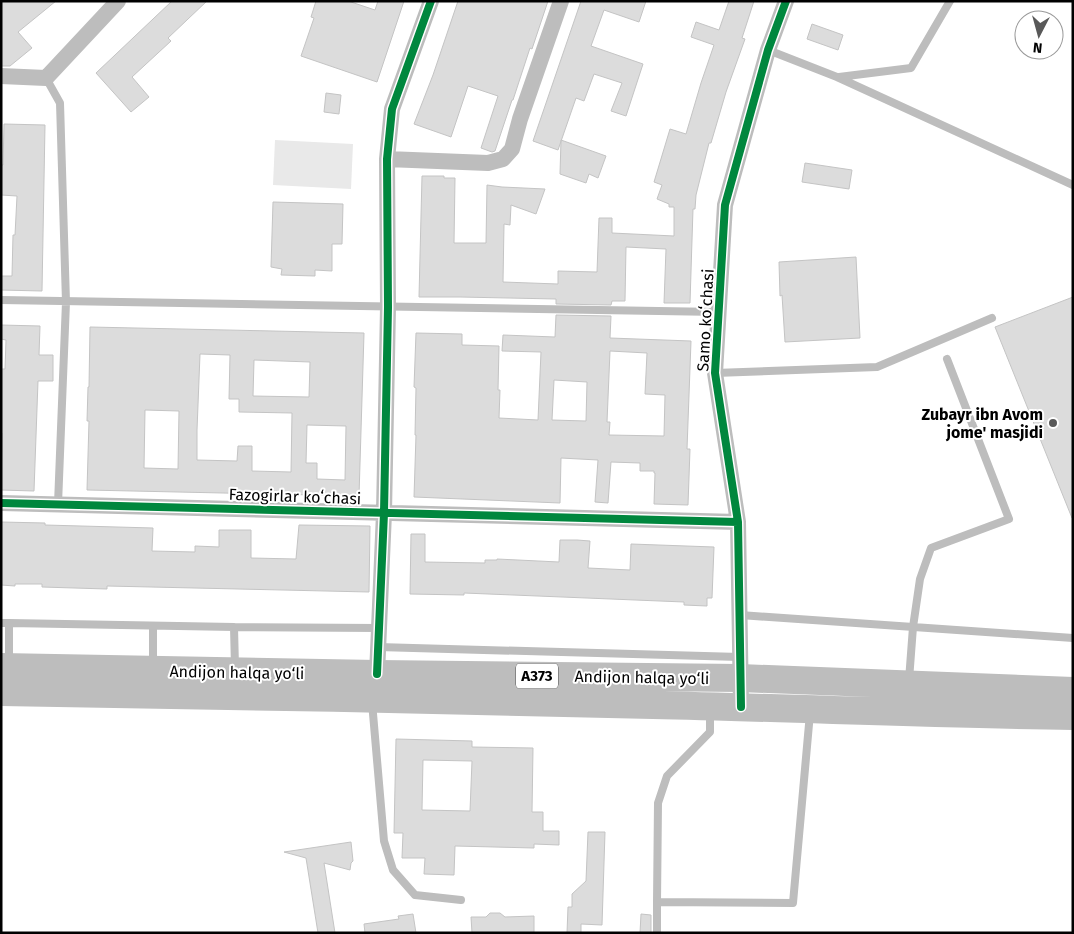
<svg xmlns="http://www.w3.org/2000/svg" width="1074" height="934" font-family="'Fira Sans',sans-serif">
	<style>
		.green { fill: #e9e9e9 }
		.building { fill: #dcdcdc; stroke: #c4c4c4; fill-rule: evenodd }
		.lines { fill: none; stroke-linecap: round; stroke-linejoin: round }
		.service { stroke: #bdbdbd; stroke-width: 8 }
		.minor { stroke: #bdbdbd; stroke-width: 16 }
		.trunk { stroke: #bdbdbd; stroke-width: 28 }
		.cycleway-casing { stroke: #fff; stroke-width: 11 }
		.cycleway { stroke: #00873e; stroke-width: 8 }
		.poi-dot { fill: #595959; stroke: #fff; stroke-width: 2 }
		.labels { text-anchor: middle; stroke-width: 4; stroke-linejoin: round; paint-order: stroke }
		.shield { fill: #fff; stroke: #4c4c4c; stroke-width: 1 }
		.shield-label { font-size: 15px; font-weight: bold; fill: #000 }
		.street-label { font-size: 16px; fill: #000; stroke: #fff }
		.poi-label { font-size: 16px; font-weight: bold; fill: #000; stroke: #fff; text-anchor: end }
	</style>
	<rect width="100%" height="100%" fill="#fff"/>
	<!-- green -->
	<path class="green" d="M 275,140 L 353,144 L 351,189 L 273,185 Z"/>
	<!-- building -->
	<path class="building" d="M 1,1 L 56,1 L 18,32 L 32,48 L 10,66 L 1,66 Z
		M 172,1 L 207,1 L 168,38 L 171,41 L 132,77 L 149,97 L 131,112 L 96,73 Z
		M 316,1 L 348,1 L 375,10 L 378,1 L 404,1 L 377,82 L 301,56 L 314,18 L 311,17 Z
		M 458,1 L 548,1 L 532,49 L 530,48 L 513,100 L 512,100 L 495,151 L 492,152 L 481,148 L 498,96 L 468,86 L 451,137 L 414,124 L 433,75 Z
		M 581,1 L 646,1 L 639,22 L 604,10 L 591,46 L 643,64 L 626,116 L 611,111 L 622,83 L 594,74 L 584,101 L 576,98 L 558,150 L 533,141 Z
		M 729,1 L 754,1 L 742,38 L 745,39 L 726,92 L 711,143 L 709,143 L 696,195 L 695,209 L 693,209 L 690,303 L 664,303 L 666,249 L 626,247 L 625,301 L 612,301 L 611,305 L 556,304 L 556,299 L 460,297 L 419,297 L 422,176 L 444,176 L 444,178 L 455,178 L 454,243 L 486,243 L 487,185 L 502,187 L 545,189 L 536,214 L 511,205 L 510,225 L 504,224 L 503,282 L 558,284 L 558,271 L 597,272 L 599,218 L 612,218 L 612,233 L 674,236 L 674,207 L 669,207 L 669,204 L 657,199 L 662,185 L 654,182 L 670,129 L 686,134 L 701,83 L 714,45 L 691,37 L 696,22 L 719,30 Z
		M 812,24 L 843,35 L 838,50 L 807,39 Z
		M 326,93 L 341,95 L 339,114 L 324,112 Z
		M 4,124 L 45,125 L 42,291 L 1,290 L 1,276 L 12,276 L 13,235 L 15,235 L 17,196 L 1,195 L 1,165 L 3,165 Z
		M 561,140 L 606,156 L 598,178 L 589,174 L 586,183 L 560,174 Z
		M 805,163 L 852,170 L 849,189 L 802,182 Z
		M 273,202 L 343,204 L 342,244 L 332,244 L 332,271 L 315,270 L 315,276 L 281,275 L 282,269 L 271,267 Z
		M 856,257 L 860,338 L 785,342 L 782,295 L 780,296 L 779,262 Z
		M 1073,297 L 1073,518 L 1072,518 L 995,327 Z
		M 556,315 L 611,316 L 610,338 L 691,341 L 687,449 L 690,449 L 688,505 L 654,504 L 655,473 L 654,473 L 654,471 L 640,471 L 640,463 L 611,462 L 608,503 L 595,502 L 598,460 L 561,458 L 560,503 L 414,497 L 416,435 L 415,435 L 416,388 L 414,387 L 416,333 L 462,334 L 462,345 L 499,346 L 498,390 L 500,390 L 499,418 L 538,420 L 541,352 L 502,351 L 503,335 L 555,337 ZM 610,351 L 647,353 L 645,394 L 665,395 L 664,436 L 609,435 L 610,422 L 607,422 ZM 554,380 L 587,382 L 586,421 L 552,420 Z
		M 1,325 L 40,326 L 39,355 L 53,355 L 53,381 L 38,381 L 34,491 L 1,490 L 2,433 L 1,433 L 1,369 L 5,369 L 6,340 L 1,339 Z
		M 90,327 L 364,333 L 359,496 L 87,490 L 89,421 L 87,421 L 88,387 L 89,387 ZM 200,354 L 230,355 L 229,399 L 239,399 L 239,412 L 292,413 L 291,472 L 252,471 L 252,446 L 238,446 L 237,461 L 197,460 L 197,430 ZM 254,360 L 310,362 L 309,397 L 253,396 ZM 145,410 L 179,411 L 178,469 L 144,468 ZM 307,425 L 346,426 L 345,480 L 317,479 L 317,463 L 306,463 Z
		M 1,522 L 45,523 L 45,525 L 153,528 L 152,551 L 195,552 L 195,546 L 219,547 L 219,530 L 251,530 L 251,558 L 296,559 L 299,525 L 370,526 L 369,592 L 107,586 L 107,589 L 42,587 L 42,584 L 15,584 L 15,586 L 1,585 Z
		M 411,534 L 425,534 L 425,562 L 485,563 L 485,560 L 497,560 L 497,559 L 559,562 L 560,540 L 577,540 L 590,541 L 588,568 L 630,570 L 631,544 L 714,547 L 712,598 L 707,598 L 707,606 L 684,605 L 684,602 L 464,593 L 464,595 L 410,594 Z
		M 396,739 L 472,741 L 472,747 L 533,748 L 532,812 L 543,812 L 543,831 L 559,831 L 559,845 L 534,844 L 534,848 L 455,846 L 454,875 L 424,874 L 425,858 L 402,858 L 403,833 L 394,833 ZM 423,760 L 472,761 L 470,811 L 422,810 Z
		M 588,832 L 605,832 L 602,925 L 581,924 L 581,933 L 567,933 L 568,907 L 572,907 L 572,894 L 586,881 Z
		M 351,842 L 353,861 L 351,863 L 350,870 L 324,863 L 335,933 L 318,933 L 306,858 L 284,852 Z
		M 490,913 L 500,913 L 505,917 L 534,916 L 534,933 L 472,933 L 471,917 L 486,917 Z
		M 413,914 L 416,933 L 365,933 L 364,924 L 399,919 L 398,916 Z
		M 641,914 L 651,915 L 651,933 L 640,933 Z"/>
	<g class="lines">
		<!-- service -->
		<path class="service" d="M 768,50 L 837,77 L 1073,185
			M 839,77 L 911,68 L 950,1
			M 46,78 L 60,103 L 66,302 L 58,504
			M 1,300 L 719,312
			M 715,373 L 877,367 L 992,318
			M 740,615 L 1073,638
			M 1,623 L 9,623 L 9,664
			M 9,623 L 234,627 L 235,667
			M 234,627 L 379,628
			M 378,647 L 740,657
			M 153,666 L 153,626
			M 909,680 L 913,627 L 920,579 L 931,548 L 1009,519 L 947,359
			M 372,702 L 384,841 L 393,870 L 415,895 L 461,900
			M 710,711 L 710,732 L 667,776 L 658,803 L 657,902 L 793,903 L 810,713
			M 657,933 L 657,902"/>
		<!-- minor -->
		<path class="minor" d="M 1,76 L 46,78 L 118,1
			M 387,159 L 488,163 L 503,159 L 512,149 L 520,119 L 561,1
			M 1,503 L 738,522
			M 377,674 L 384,513 L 388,307 L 387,159 L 392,109 L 431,1
			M 741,707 L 738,522 L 715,373 L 725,205 L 768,50 L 786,1"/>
		<!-- trunk -->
		<path class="trunk" d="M 1,667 L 377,674 L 740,678 L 1073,691
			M 1,692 C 218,696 436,699 653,705 C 793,708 933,714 1073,716"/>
		<defs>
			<path id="cycleway" d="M 1,503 L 738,522
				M 377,674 L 384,513 L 388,307 L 387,159 L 392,109 L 431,1
				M 741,707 L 738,522 L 715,373 L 725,205 L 768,50 L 786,1"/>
		</defs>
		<!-- cycleway casing -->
		<use href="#cycleway" class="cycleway-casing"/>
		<!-- cycleway -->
		<use href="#cycleway" class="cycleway"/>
	</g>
	<!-- markers -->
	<circle class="poi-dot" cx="1053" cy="423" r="5"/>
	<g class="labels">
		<!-- shield labels -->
		<rect class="shield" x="516" y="663.5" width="42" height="25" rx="4"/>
		<g class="shield-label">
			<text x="537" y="681">A373</text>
		</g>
		<!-- street labels -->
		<g class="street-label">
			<text transform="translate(705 320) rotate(-87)" y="6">Samo koʻchasi</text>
			<text transform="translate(295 496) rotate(2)" y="6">Fazogirlar koʻchasi</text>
			<text transform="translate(237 672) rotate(1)" y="6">Andijon halqa yo‘li</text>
			<text transform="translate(642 677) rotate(1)" y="6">Andijon halqa yo‘li</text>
		</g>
		<!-- poi labels -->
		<g class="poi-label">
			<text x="1043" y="420">Zubayr ibn Avom<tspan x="1043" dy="18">jome' masjidi</tspan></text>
		</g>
	</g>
	<!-- border -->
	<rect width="1074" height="934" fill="none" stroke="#000000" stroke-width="5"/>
	<!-- north arrow -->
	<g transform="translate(1039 35) rotate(186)"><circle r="24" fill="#ffffff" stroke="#999999"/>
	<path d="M0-4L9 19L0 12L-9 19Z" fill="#595959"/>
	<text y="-8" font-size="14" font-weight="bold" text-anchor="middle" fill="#000000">N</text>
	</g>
</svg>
